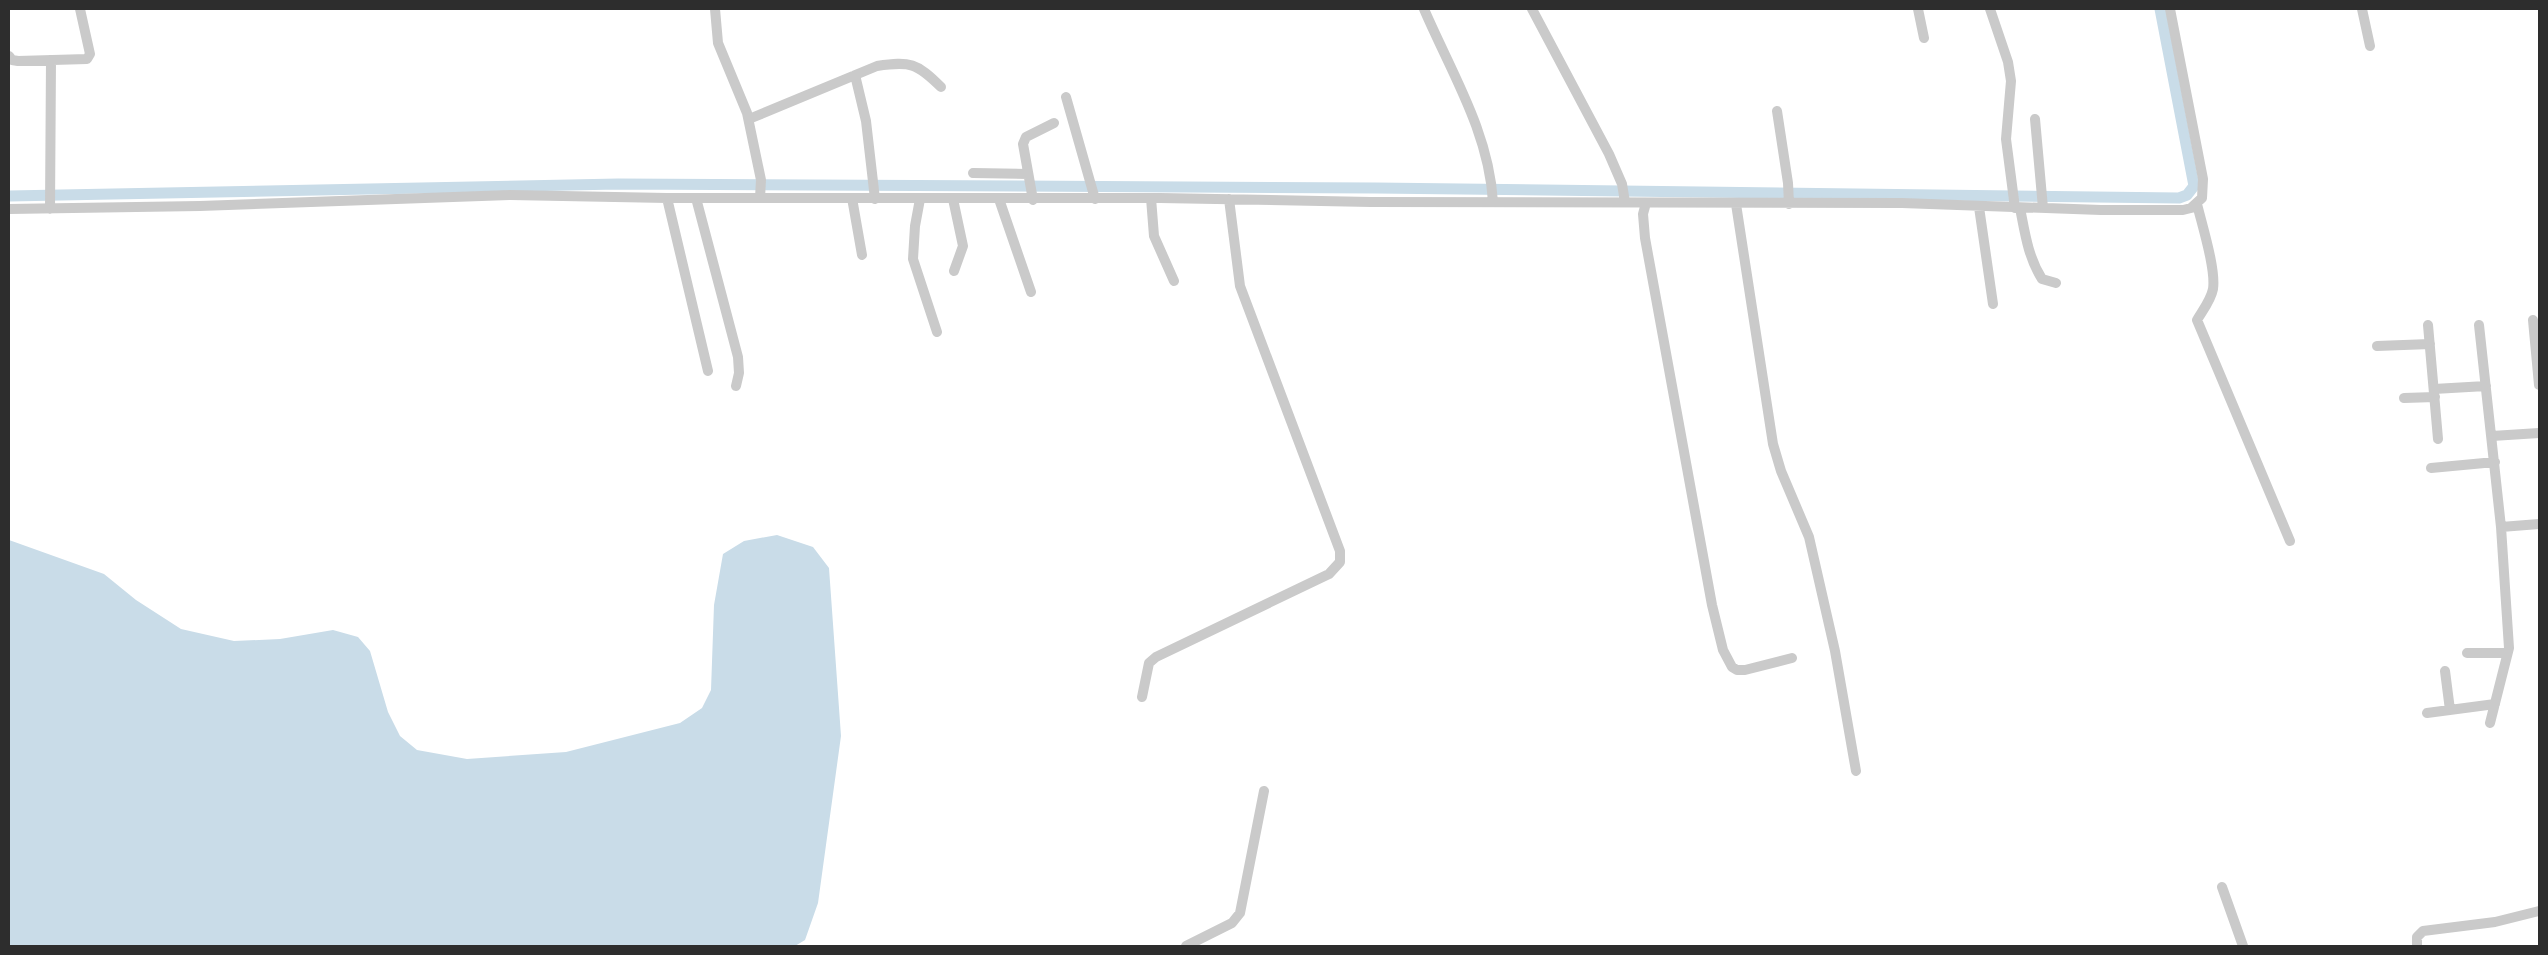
<svg xmlns="http://www.w3.org/2000/svg" width="2548" height="955" font-family="Ubuntu,sans-serif">
	<style>
		.water { fill: #c9dce8 }
		.lines { fill: none; stroke-linecap: round; stroke-linejoin: round }
		.canal { stroke: #c9dce8; stroke-width: 11 }
		.minor { stroke: #cacaca; stroke-width: 10 }
	</style>
	<rect width="100%" height="100%" fill="#fff"/>
	<!-- water -->
	<path class="water" d="M 777,535 L 813,547 L 829,568 L 841,736 L 818,903 L 805,940 L 795,946 L 9,946 L 9,540 L 104,574 L 136,600 L 181,629 L 234,641 L 280,639 L 333,630 L 358,637 L 370,651 L 388,712 L 400,736 L 417,750 L 467,759 L 566,752 L 680,723 L 702,708 L 711,690 L 714,605 L 723,554 L 744,541 Z"/>
	<g class="lines">
		<!-- canal -->
		<path class="canal" d="M 9,196 L 618,184 L 1376,188 L 2179,198 L 2187,195 L 2194,186 L 2160,9"/>
		<!-- minor -->
		<path class="minor" d="M 715,9 L 718,43 L 747,113 L 761,180 L 760,198
			M 1424,9 C 1451,72 1489,132 1493,202
			M 1532,9 L 1609,154 L 1622,184 L 1625,202
			M 1918,9 L 1924,38
			M 1990,9 L 2008,62 L 2011,81 L 2006,139 L 2015,208
			M 2362,9 L 2370,46
			M 9,56 L 12,60 L 18,61 L 87,59 L 90,54 L 80,9
			M 855,75 L 866,121 L 875,199
			M 1066,97 L 1095,199
			M 1777,111 L 1788,183 L 1789,204
			M 749,119 L 877,66 C 910,61 917,63 941,87
			M 2035,119 L 2043,208
			M 973,173 L 1028,174
			M 667,198 L 708,371
			M 696,198 L 738,357 L 739,373 L 736,386
			M 852,198 L 862,255
			M 1151,198 L 1154,236 L 1174,281
			M 920,199 L 915,226 L 913,259 L 937,332
			M 953,199 L 963,246 L 954,271
			M 999,199 L 1031,292
			M 1033,200 L 1023,144 L 1026,137 L 1054,123
			M 1646,203 L 1643,214 L 1645,238 L 1712,605 L 1723,650 L 1732,667 L 1737,670 L 1745,670 L 1792,658
			M 1736,204 L 1773,444 L 1781,471 L 1809,537 L 1835,651 L 1856,771
			M 2197,204 C 2202,225 2216,269 2213,289 C 2211,300 2203,310 2197,320 L 2290,541
			M 1979,207 L 1993,304
			M 2020,208 C 2025,233 2028,257 2042,279 L 2056,283
			M 9,209 L 200,206 L 510,195 L 667,198 L 1160,198 L 1371,202 L 1902,203 L 2101,210 L 2183,210 L 2191,208 L 2202,198 L 2203,179 L 2170,9
			M 50,209 L 51,60
			M 2533,320 L 2539,385
			M 2428,325 L 2438,439
			M 2479,325 L 2501,527 L 2509,648 L 2490,723
			M 2377,346 L 2430,344
			M 2434,389 L 2486,386
			M 2404,398 L 2435,397
			M 2492,436 L 2539,433
			M 2431,468 L 2495,462
			M 2501,527 L 2539,524
			M 2467,653 L 2507,653
			M 2445,671 L 2450,710
			M 1142,697 L 1149,663 L 1156,657 L 1329,574 L 1340,562 L 1340,551 L 1240,286 L 1229,199
			M 2427,713 L 2495,704
			M 2222,887 L 2243,946
			M 1186,946 L 1232,923 L 1240,913 L 1264,791
			M 2417,946 L 2417,937 L 2423,931 L 2495,922 L 2539,911"/>
	</g>
	<!-- border -->
	<rect width="2548" height="955" fill="none" stroke="#2d2d2d" stroke-width="20"/>
</svg>
